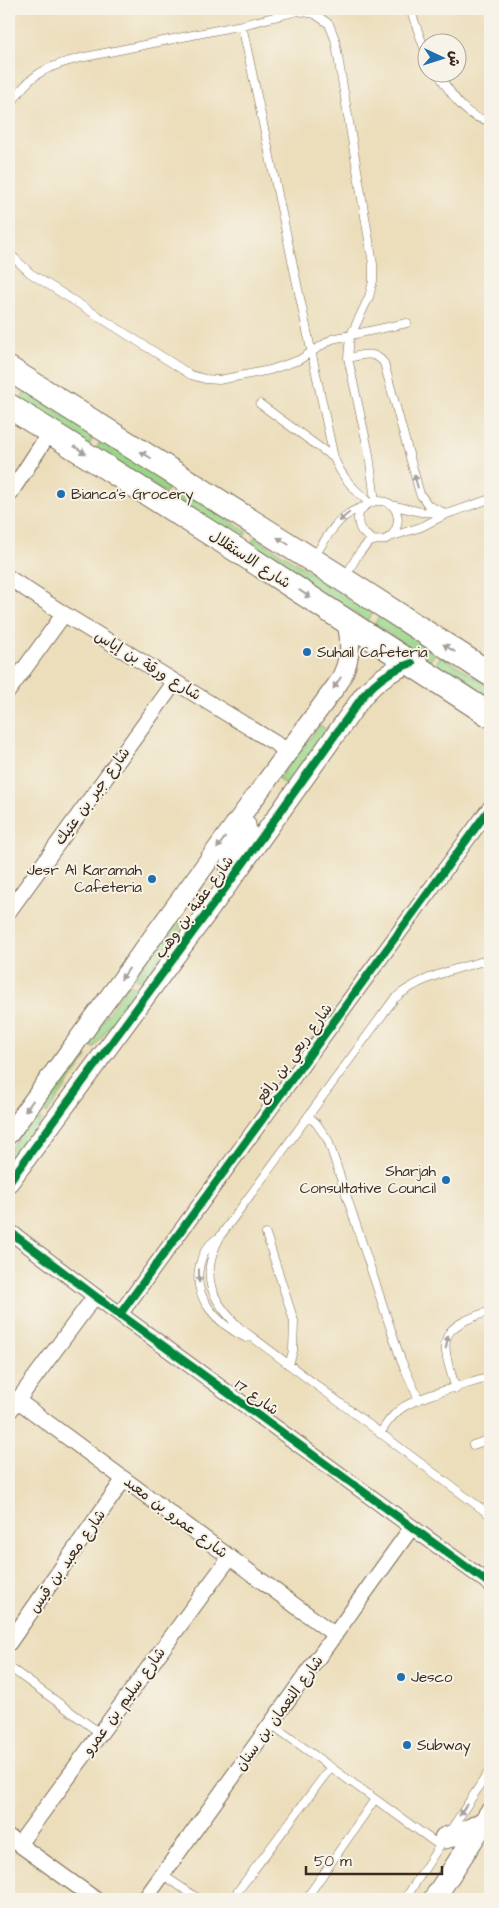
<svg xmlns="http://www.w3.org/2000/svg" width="499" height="1908" font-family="'Architects Daughter','Playpen Sans Arabic',sans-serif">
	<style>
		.green { fill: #99d589; stroke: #6a8054 }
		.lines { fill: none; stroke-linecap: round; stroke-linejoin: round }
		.service-casing { stroke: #796955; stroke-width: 9 }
		.minor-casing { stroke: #796955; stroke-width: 17 }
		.tertiary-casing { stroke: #796955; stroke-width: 21 }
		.secondary-casing { stroke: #796955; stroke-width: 23 }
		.primary-casing { stroke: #796955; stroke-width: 26 }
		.service { stroke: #fff; stroke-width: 8 }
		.minor { stroke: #fff; stroke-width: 15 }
		.tertiary { stroke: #fff; stroke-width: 19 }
		.secondary { stroke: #fff; stroke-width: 21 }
		.primary { stroke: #fff; stroke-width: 24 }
		.cycleway-casing { stroke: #f7f3e8; stroke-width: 11 }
		.cycleway { stroke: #00873e; stroke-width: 8 }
		.oneway { fill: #a79f9a }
		.poi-dot { fill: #1f6fb2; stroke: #f7f3e8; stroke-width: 2 }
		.labels { text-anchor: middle; stroke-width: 4; stroke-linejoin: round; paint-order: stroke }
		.poi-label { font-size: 15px; fill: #3b2a1e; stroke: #f7f3e8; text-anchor: start }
		.street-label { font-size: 15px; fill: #3b2a1e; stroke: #f7f3e8 }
	</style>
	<rect width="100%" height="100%" fill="#f7f3e8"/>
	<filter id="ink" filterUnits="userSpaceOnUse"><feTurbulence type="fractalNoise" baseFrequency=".02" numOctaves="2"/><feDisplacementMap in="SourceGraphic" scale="10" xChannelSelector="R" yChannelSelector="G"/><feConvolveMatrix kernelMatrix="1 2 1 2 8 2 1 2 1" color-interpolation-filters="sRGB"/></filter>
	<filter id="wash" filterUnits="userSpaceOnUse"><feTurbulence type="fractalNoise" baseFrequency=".0096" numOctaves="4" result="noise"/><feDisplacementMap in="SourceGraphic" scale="20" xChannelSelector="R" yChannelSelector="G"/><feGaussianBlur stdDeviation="1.12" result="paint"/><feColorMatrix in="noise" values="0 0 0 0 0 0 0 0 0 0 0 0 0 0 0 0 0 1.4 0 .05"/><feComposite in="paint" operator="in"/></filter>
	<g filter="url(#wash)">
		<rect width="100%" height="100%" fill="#ecdebb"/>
		<!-- green -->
		<path class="green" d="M 26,391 L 95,435 L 89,445 L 20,401 Z
			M 102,439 L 171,484 L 165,493 L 96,449 Z
			M 178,488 L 247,532 L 241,541 L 172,497 Z
			M 255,537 L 373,612 L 367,621 L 250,546 Z
			M 380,615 L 436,652 L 430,661 L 374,624 Z
			M 441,655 L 490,687 L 490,701 L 435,665 Z
			M 320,725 L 328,731 L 286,785 L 278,779 Z
			M 174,922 L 179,923 L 181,928 L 142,982 L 134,977 Z
			M 129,983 L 137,989 L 94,1048 L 87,1043 Z
			M 80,1051 L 87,1057 L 47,1113 L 39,1108 Z
			M 34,1114 L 42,1120 L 9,1166 L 9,1150 Z"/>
	</g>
	<g filter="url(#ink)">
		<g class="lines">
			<defs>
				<path id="service" d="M 410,9 L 426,53
					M 242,25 L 334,458 C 342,478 354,489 369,503
					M 437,72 C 449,90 466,121 490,120
					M 9,108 C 27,75 45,67 80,58 L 242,25 L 298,11 L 315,14 L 329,24 L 335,39 L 373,264 L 373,281 L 369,297 L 350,337 L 348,358 L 369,454 L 375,501
					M 9,253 L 30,273 L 191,375 L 205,379 L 219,380 L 270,370 L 299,360 L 332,339 L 407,323
					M 348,358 C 362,355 374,350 384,363 L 420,494 L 428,505 L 447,514
					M 260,404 L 334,458
					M 391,505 L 421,512 L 440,513
					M 390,537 L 421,527 L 447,514 L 490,499
					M 314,557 C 327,537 338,514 363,507
					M 345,578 C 352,566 358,551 369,543 C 374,539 378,541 384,540 C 395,536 401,523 396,511 C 388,494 361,500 358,518 C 358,523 359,527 362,532 L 373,540
					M 490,959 C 458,969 420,976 394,999 L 221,1235 C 199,1275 210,1299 240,1328 L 490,1515
					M 308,1116 L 316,1123 L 328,1140 L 401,1360 L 419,1400
					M 266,1234 L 294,1321 L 293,1351 L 289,1365
					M 216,1239 C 208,1245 202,1254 200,1264 C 191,1298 218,1324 246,1338
					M 456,1389 C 440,1338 436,1329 490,1311
					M 380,1434 C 385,1425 391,1417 399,1410 C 419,1395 466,1385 490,1377
					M 473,1445 L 490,1439
					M 9,1667 L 100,1733
					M 271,1724 L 440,1846
					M 450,1831 L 490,1770
					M 163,1875 L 199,1899
					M 232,1899 L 331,1767
					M 306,1899 L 375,1799
					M 405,1899 L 442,1842"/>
				<path id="minor" d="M 9,495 L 50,432
					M 9,578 L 64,614 L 288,751
					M 9,690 L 64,614
					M 9,911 L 175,682
					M 9,1231 L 95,1296 L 490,1584
					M 120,1314 L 490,808
					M 17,1400 L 335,1635
					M 9,1412 L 95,1296
					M 9,1643 L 124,1479
					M 9,1837 L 95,1899
					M 19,1844 L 230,1557
					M 145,1899 L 412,1527"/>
				<path id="tertiary" d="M 232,879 C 223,860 239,848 247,833 L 246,825 L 244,823 L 236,822
					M 9,1134 L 339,682 C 350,662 353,643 346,621
					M 9,1182 L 232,879 L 363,696 C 377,680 391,670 412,663"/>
				<path id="secondary" d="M 445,1838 L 471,1829 L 484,1822
					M 434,1899 L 490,1813"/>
				<path id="primary" d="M 9,369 L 344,580 L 490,674
					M 9,406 L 240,552 L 490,715"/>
			</defs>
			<!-- service casing -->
			<use href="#service" class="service-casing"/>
			<!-- minor casing -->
			<use href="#minor" class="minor-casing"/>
			<!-- tertiary casing -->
			<use href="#tertiary" class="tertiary-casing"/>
			<!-- secondary casing -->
			<use href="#secondary" class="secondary-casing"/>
			<!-- primary casing -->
			<use href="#primary" class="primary-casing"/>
			<!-- service -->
			<use href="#service" class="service"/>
			<!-- minor -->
			<use href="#minor" class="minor"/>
			<!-- tertiary -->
			<use href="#tertiary" class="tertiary"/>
			<!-- secondary -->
			<use href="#secondary" class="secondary"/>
			<!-- primary -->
			<use href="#primary" class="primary"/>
			<defs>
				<path id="cycleway" d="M 9,1182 L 232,879 L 363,696 C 377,680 391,670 412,663
					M 9,1231 L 95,1296 L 490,1584
					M 120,1314 L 490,808"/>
			</defs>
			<!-- cycleway casing -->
			<use href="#cycleway" class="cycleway-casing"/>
			<!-- cycleway -->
			<use href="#cycleway" class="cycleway"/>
		</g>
		<!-- one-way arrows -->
		<defs><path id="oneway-solid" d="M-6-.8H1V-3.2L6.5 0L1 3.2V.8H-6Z" transform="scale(1.25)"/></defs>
		<g class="oneway">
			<use href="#oneway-solid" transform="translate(80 450) rotate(32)"/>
			<use href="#oneway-solid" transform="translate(146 455) rotate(-148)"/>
			<use href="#oneway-solid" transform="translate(416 481) rotate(-105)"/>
			<use href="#oneway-solid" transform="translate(344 517) rotate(140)"/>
			<use href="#oneway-solid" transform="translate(283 541) rotate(-148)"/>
			<use href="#oneway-solid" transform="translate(305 594) rotate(33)"/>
			<use href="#oneway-solid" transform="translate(449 648) rotate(-147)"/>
			<use href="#oneway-solid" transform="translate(337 683) rotate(124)"/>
			<use href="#oneway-solid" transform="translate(221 843) rotate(126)"/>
			<use href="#oneway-solid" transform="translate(125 974) rotate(126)"/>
			<use href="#oneway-solid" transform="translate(29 1106) rotate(126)"/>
			<use href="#oneway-solid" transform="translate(199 1276) rotate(89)"/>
			<use href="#oneway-solid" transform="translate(447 1342) rotate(-79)"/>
			<use href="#oneway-solid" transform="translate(463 1810) rotate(123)"/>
		</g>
	</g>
	<!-- markers -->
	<g class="poi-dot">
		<circle cx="61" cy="494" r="5"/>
		<circle cx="307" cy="652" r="5"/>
		<circle cx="152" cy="879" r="5"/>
		<circle cx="446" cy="1180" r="5"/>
		<circle cx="401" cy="1677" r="5"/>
		<circle cx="407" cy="1745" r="5"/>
	</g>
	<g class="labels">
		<!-- poi labels -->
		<g class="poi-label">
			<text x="71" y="499">Bianca's Grocery</text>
			<text x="317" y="657">Suhail Cafeteria</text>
			<text x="142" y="875" text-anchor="end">Jesr Al Karamah<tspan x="142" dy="17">Cafeteria</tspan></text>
			<text x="436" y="1176" text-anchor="end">Sharjah<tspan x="436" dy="17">Consultative Council</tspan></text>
			<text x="411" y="1682">Jesco</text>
			<text x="417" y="1750">Subway</text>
		</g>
		<!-- street labels -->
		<g class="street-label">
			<text transform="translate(250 559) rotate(33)" y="5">شارع الاستقلال</text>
			<text transform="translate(148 665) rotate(31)" y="5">شارع ورقة بن إياس</text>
			<text transform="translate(92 796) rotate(-54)" y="5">شارع جبر بن عتيك</text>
			<text transform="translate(194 907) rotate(-54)" y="5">شارع عقبة بن وهب</text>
			<text transform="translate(294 1053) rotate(-54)" y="5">شارع ربعي بن رافع</text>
			<text transform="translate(257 1397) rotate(36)" y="5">شارع 17</text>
			<text transform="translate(176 1517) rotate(37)" y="5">شارع عمرو بن معبد</text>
			<text transform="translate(67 1561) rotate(-55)" y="5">شارع معبد بن قيس</text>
			<text transform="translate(124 1701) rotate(-54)" y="5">شارع سليم بن عمرو</text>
			<text transform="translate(279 1713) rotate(-54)" y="5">شارع النعمان بن سنان</text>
		</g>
	</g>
	<!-- margin -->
	<rect width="499" height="1908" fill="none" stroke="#f7f3e8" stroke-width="30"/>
	<!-- north arrow -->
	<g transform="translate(442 58) rotate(94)"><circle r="24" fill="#f7f3e8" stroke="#aca397"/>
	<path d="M0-4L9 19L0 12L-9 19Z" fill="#1f6fb2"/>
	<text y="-8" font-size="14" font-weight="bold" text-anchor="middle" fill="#3b2a1e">ش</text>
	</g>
	<!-- scale -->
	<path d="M306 1866v8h136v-8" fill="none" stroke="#3b2a1e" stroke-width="2.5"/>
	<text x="314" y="1866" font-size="15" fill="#3b2a1e" stroke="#f7f3e8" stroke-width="4" paint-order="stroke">50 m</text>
</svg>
